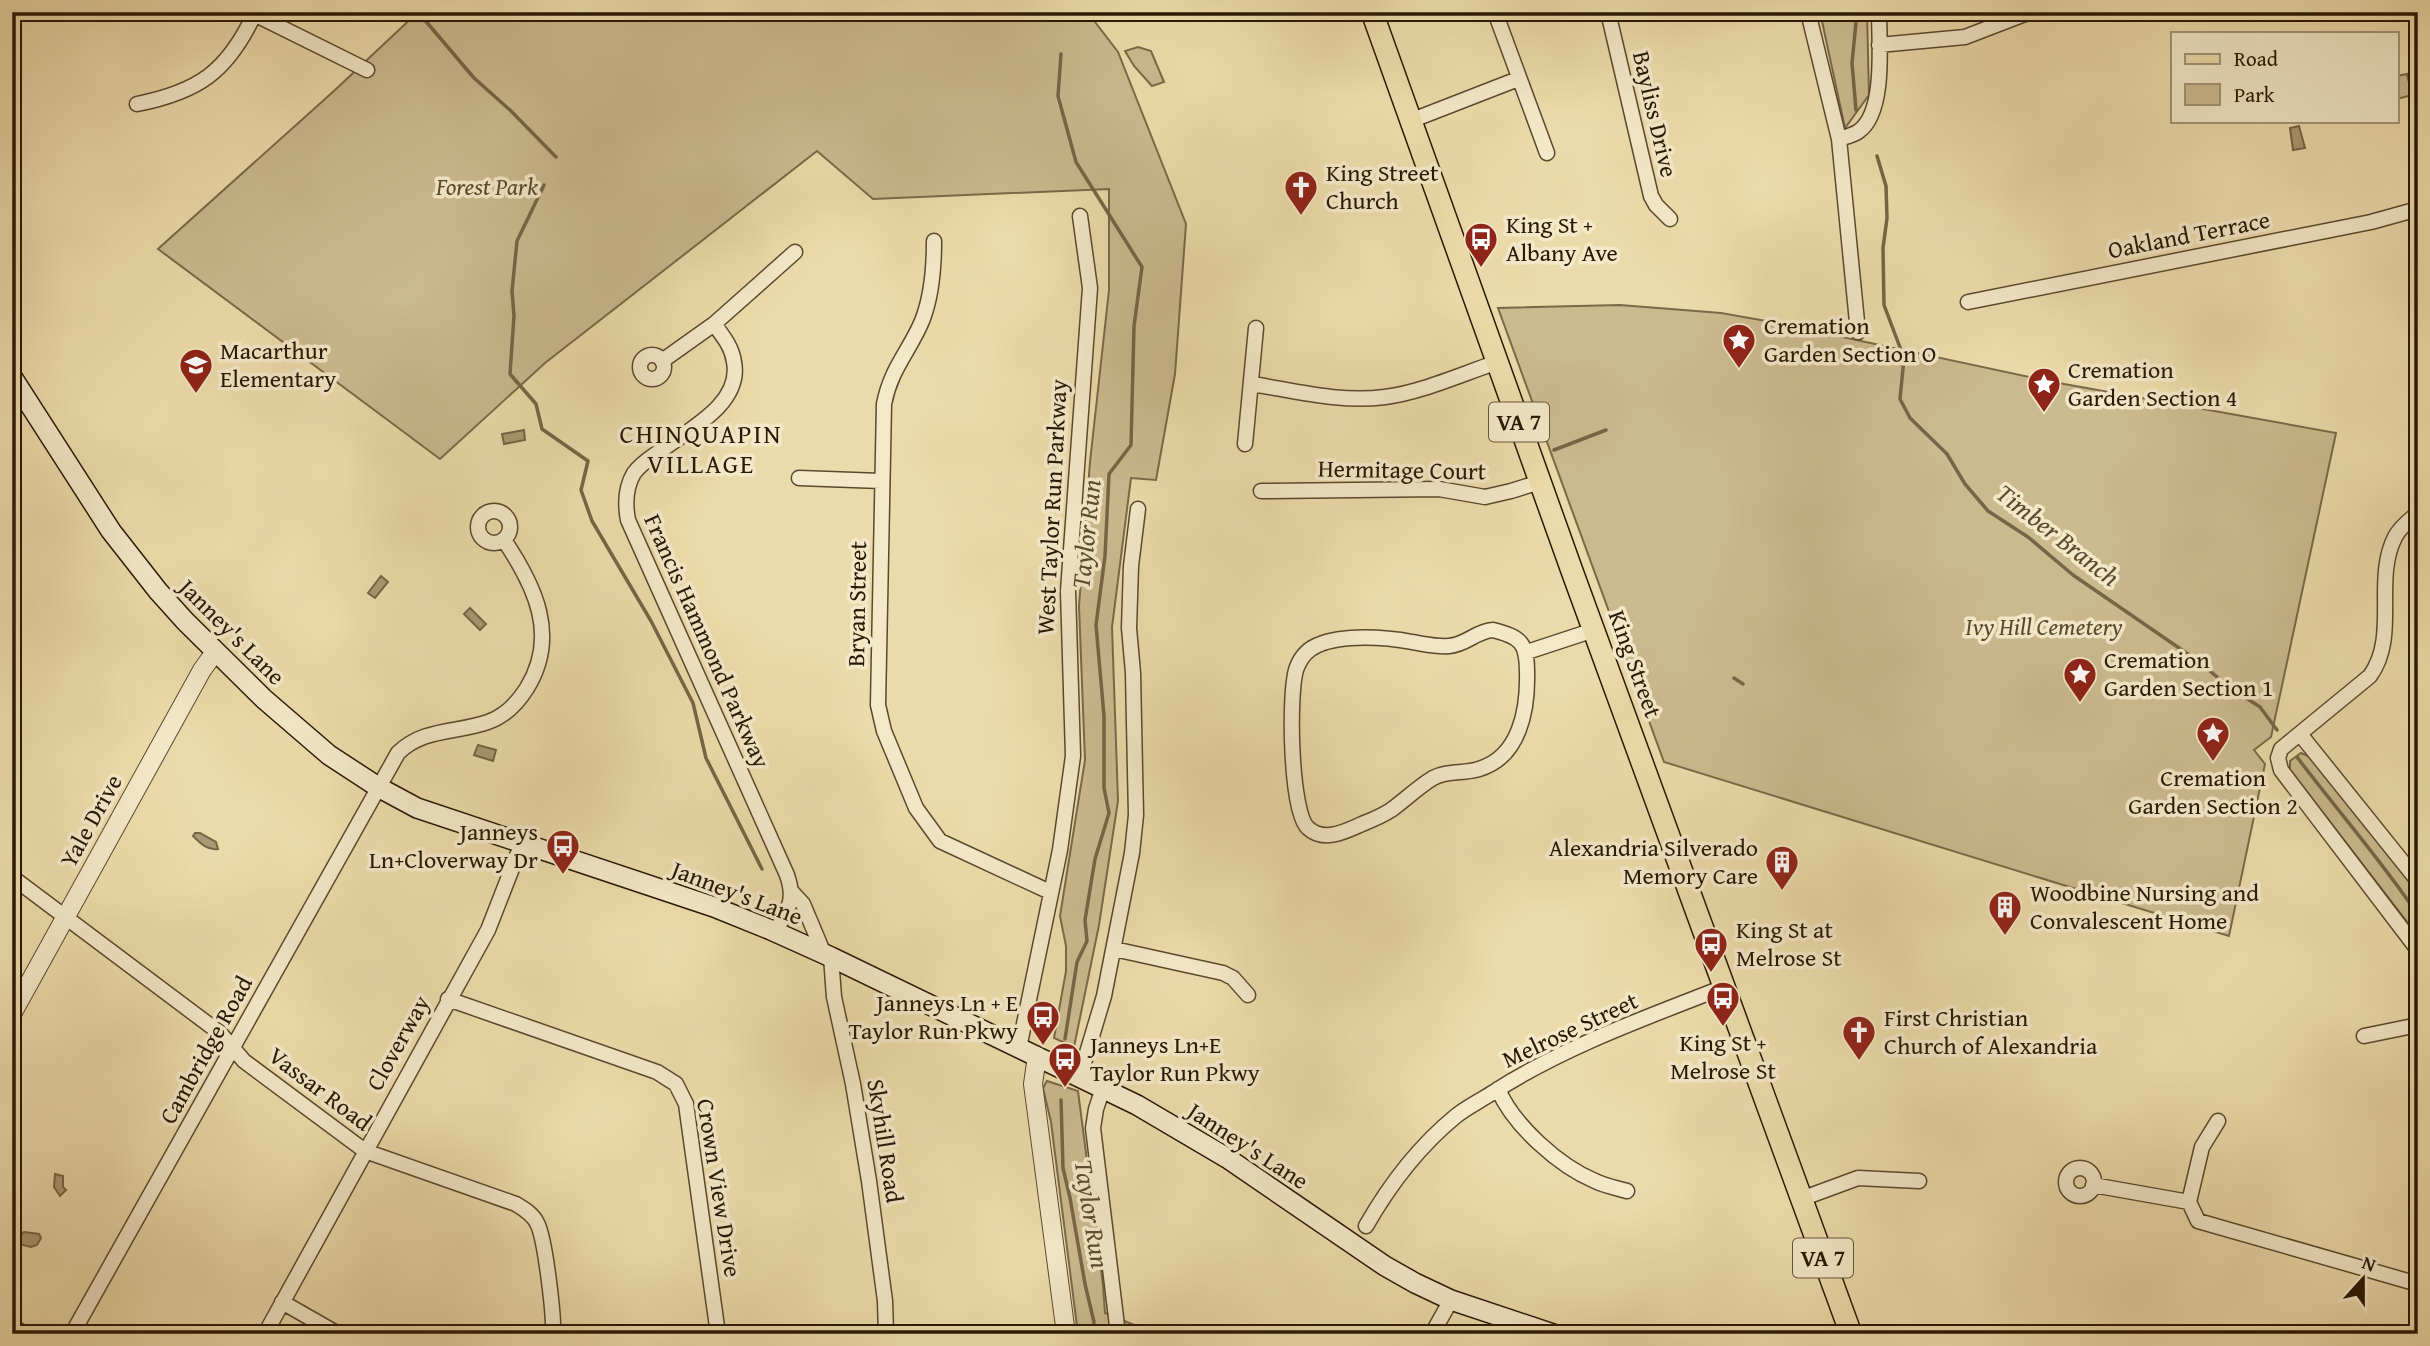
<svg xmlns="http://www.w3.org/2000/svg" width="2430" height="1346" font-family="'Gentium Book Plus',serif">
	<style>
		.green { fill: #cbba8e; stroke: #7a6949; stroke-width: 2 }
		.water { fill: #aa9972; stroke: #766546; stroke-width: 2 }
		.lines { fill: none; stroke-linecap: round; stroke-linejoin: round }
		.stream { stroke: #766546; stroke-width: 3.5 }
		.minor-casing { stroke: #5a492e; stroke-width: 17 }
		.tertiary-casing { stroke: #5a492e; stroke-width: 20 }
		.secondary-casing { stroke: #291804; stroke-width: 22 }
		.primary-casing { stroke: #291804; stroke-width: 24 }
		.minor { stroke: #f3e8c8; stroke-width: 14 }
		.tertiary { stroke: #f3e8c8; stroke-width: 18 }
		.secondary { stroke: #f3e8c8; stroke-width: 19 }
		.primary { stroke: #ecdbaa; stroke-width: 21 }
		.labels { text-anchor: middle; stroke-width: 7; stroke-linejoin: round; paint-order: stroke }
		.shield { fill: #f3e8c8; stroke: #66563f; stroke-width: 2 }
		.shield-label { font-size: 23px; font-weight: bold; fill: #291804 }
		.street-label { font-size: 24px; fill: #291804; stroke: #f3e8c8 }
		.poi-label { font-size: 24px; fill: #291804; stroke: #f3e8c8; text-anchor: start }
		.park-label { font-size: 24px; font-style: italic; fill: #5a492d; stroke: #f3e8c8 }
		.neighbourhood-label { font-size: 26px; letter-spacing: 2px; fill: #291804; stroke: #f3e8c8 }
		.water-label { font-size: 26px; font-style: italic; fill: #5d4c30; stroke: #f3e8c8 }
	</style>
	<rect width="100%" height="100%" fill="#ecdbaa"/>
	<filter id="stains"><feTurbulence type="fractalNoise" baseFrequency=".00286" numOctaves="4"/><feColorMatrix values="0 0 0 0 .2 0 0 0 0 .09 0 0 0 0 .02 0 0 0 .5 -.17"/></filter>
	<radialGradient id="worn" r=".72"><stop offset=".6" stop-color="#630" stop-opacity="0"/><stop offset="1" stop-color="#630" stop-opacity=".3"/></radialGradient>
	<!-- green -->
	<path class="green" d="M 418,12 L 1093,12 L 1092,18 L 1118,52 L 1186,224 L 1175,374 L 1156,480 L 1131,478 L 1112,627 L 1118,801 L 1099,925 L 1074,1047 L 1054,1038 L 1066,971 L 1066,946 L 1060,916 L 1085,760 L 1079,606 L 1090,462 L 1109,290 L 1109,189 L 873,199 L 817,151 L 545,363 L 440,459 L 158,249 L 335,90 Z
		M 1820,12 L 1867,12 L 1869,95 L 1845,128 Z
		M 1138,47 L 1151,51 L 1164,82 L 1152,86 L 1134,66 L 1125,51 Z
		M 2407,74 L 2412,95 L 2397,99 L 2397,76 Z
		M 1620,305 L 1721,313 L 1772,322 L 2053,382 L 2336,433 L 2271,737 L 2254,750 L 2265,764 L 2229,936 L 1664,762 L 1498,308 Z
		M 2301,753 L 2310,757 L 2418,893 L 2418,936 L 2290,770 L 2290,761 Z
		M 1047,1081 L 1078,1091 L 1103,1285 L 1105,1313 L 1156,1334 L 1078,1334 L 1051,1122 L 1043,1088 Z"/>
	<!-- water -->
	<path class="water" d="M 2299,126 L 2305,148 L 2293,150 L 2290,128 Z
		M 524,430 L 525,440 L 504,444 L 502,434 Z
		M 381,576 L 388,582 L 375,598 L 368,593 Z
		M 470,608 L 486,624 L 480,630 L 464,614 Z
		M 478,745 L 496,750 L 493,761 L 474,755 Z
		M 195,833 L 200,833 L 216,842 L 218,849 C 208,851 200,843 193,836 Z
		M 55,1174 L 63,1176 L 63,1187 L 66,1190 L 60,1196 L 54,1187 Z
		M 24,1232 L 39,1234 L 41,1238 L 37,1245 L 31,1247 L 19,1244 L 18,1238 Z"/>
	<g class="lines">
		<!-- stream -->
		<path class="stream" d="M 418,12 L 474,78 L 510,110 L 556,157
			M 1061,54 L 1058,96 L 1076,162 L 1142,267 L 1134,326 L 1131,445 L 1109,474 L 1105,556 L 1096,625 L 1104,716 L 1104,788 L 1109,813 L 1095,859 L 1085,920 L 1087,941 L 1077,962 L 1065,1039
			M 1856,110 L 1852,63 L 1857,12
			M 1877,156 L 1886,186 L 1887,218 L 1883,248 L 1884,305 L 1904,358 L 1900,399 L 1910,418 L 1947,454 L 1965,484 L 1988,511 L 2028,537 L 2073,575 L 2198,661 L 2229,687 L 2260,707 L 2277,730
			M 544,185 L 517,241 L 512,291 L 514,316 L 510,374 L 536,404 L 542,429 L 588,461 L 581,490 L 592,521 L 651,621 L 693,703 L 706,758 L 762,869
			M 1554,450 L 1606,430
			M 1734,678 L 1743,684
			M 2297,757 C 2337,810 2381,860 2418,915
			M 1061,1100 L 1063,1168 L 1070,1198 L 1085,1284 L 1094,1322 L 1092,1334"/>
		<defs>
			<path id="minor" d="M 250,12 L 367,70
				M 1495,12 L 1547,153
				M 1608,12 L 1651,196 L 1656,205 L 1670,219
				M 1808,12 L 1839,139 L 1858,332
				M 1879,45 L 1965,37 L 2030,12
				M 137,104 C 198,92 227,72 254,15
				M 1410,121 L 1518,79
				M 1839,139 C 1845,137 1854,135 1859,131 C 1886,112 1879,41 1879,12
				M 934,241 C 934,268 932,296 922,321 C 909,352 891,368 884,404 L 878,705 L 884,731 L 916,808 L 940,841 L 1050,892
				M 1968,302 L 2371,222 L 2418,209
				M 714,324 C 723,336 732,347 734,362 C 742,403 690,429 663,449 C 653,456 641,463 634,473 C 625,488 625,504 628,520 L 787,875 C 796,901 788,909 775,932
				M640 367a12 12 0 1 1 24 0a12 12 0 1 1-24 0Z
				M 662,361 L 714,324 L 795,252
				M 1252,384 C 1296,391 1341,403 1385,397 C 1420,393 1464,373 1498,362
				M 1245,444 L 1256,328
				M 799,478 L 881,481
				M 1261,491 L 1439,489 L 1485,497 L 1511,491 L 1540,482
				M478 527a16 16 0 1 1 32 0a16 16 0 1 1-32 0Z
				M 2418,513 C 2410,520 2400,527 2395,537 C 2373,580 2399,636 2370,676 L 2281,749 L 2278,758 L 2281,770 L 2418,950
				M 1493,630 C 1521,637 1527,643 1527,672 C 1528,709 1520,757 1479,769 C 1464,774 1448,770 1433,778 C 1418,787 1405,800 1391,810 C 1382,816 1372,820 1362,824 C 1346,831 1324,843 1308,828 C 1290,812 1288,689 1297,667 C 1301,657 1308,649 1318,645 C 1343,634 1386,637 1412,642 C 1425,644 1436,647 1449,646 C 1466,645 1476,631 1493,630 Z
				M 1527,652 L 1594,630
				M 2300,734 L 2418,881
				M 12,877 L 220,1033 L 244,1061 L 365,1151 L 516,1204 C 524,1209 533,1214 537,1223 C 545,1237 554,1315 553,1334
				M 792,892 L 803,904 L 824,954
				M 1114,949 L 1223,973 L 1233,978 L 1248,995
				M 831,957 L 834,997 L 853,1084 L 869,1181 L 885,1301 L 886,1334
				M 448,999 L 657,1072 L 676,1084 L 686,1104 L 718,1334
				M 2364,1036 L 2418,1025
				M 1019,1048 L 1060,850 L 1073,756 L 1068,591 L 1090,288 L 1080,216
				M 1080,1076 L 1104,996 L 1132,853 L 1136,815 L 1135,770 L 1133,673 L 1129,628 L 1131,566 L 1138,509
				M 1103,1088 L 1096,1109 L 1093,1128 L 1118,1334
				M 1498,1089 C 1513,1125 1559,1166 1595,1181 C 1605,1186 1617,1188 1627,1191
				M 2218,1121 L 2202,1147 L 2189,1202 L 2198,1221 L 2418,1284
				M2066 1182a14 14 0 1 1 28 0a14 14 0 1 1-28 0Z
				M 2093,1185 L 2189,1202
				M 1801,1199 L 1858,1178 L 1919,1181
				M 1366,1226 C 1390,1184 1418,1147 1456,1116 C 1467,1107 1480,1101 1492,1093 C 1563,1047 1645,1018 1724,987
				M 282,1302 L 338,1334
				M 12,1326 L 25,1334
				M 72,1334 L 398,753 C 423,728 457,733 488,722 C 505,716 517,704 527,688 C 559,636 535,586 504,540
				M 265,1334 L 488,930 L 522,843
				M 1432,1334 L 1451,1300"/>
			<path id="tertiary" d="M 12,1014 L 202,670 L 215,652
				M 1037,1056 L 1033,1084 L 1066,1334"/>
			<path id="secondary" d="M 12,377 L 111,531 L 158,591 L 185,621 L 264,699 L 329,755 L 378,787 L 417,808 L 714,907 L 771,930 L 831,957 L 1137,1105 L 1227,1158 L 1385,1266 L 1415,1283 L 1451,1300 L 1553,1334"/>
			<path id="primary" d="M 1372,12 L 1572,571 L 1851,1334"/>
		</defs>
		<!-- minor casing -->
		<use href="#minor" class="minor-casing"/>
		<!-- tertiary casing -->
		<use href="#tertiary" class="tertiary-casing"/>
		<!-- secondary casing -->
		<use href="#secondary" class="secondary-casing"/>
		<!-- primary casing -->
		<use href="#primary" class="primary-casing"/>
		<!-- minor -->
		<use href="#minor" class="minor"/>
		<!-- tertiary -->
		<use href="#tertiary" class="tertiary"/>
		<!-- secondary -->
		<use href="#secondary" class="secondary"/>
		<!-- primary -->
		<use href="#primary" class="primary"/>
	</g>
	<!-- icons -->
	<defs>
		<symbol id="church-pin" viewBox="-11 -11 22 30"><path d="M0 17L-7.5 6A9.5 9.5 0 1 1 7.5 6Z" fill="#8f2418" stroke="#f3e8c8"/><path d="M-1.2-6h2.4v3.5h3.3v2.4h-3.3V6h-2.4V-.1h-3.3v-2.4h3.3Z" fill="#fff"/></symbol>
		<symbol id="bus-pin" viewBox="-11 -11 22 30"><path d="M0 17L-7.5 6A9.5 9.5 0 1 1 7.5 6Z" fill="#8f2418" stroke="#f3e8c8"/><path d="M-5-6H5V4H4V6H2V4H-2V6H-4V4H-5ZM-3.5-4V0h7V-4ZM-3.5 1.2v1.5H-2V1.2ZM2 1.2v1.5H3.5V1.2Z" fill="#fff"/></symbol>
		<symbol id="sight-pin" viewBox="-11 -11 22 30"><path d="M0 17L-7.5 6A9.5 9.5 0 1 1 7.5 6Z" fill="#8f2418" stroke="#f3e8c8"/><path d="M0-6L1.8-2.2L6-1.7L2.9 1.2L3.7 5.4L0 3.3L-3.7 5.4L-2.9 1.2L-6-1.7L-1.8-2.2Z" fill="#fff"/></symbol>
		<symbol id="school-pin" viewBox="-11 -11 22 30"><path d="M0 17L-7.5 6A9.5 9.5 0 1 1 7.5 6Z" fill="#8f2418" stroke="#f3e8c8"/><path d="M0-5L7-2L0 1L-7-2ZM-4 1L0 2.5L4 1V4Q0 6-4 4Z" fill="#fff"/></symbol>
		<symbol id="building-pin" viewBox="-11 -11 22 30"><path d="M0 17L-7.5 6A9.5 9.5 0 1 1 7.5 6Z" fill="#8f2418" stroke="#f3e8c8"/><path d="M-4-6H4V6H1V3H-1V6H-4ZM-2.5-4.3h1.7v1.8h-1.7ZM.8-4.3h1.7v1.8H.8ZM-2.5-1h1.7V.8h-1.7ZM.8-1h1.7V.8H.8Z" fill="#fff"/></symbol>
	</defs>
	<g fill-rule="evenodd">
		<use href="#church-pin" x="1282" y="168" width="38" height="52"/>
		<use href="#bus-pin" x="1462" y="220" width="38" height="52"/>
		<use href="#sight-pin" x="1720" y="321" width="38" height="52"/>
		<use href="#school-pin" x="177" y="346" width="38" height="52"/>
		<use href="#sight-pin" x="2025" y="365" width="38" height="52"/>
		<use href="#sight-pin" x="2061" y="655" width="38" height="52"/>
		<use href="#sight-pin" x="2194" y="714" width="38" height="52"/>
		<use href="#bus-pin" x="544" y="827" width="38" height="52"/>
		<use href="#building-pin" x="1763" y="843" width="38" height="52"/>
		<use href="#building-pin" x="1986" y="888" width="38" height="52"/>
		<use href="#bus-pin" x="1692" y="925" width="38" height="52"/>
		<use href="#bus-pin" x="1704" y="979" width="38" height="52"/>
		<use href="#bus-pin" x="1024" y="998" width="38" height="52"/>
		<use href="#church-pin" x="1840" y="1013" width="38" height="52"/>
		<use href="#bus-pin" x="1046" y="1040" width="38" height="52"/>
	</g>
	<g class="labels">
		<!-- shield labels -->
		<g class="shield">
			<rect x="1489" y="402.5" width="60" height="39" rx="5"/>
			<rect x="1793" y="1238.5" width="60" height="39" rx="5"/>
		</g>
		<g class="shield-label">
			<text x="1519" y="430">VA 7</text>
			<text x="1823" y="1266">VA 7</text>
		</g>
		<!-- street labels -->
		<g class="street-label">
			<text transform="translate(1655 114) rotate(77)" y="8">Bayliss Drive</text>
			<text transform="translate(2189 235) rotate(-11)" y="8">Oakland Terrace</text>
			<text transform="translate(1402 470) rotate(1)" y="8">Hermitage Court</text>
			<text transform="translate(1052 507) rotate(-87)" y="8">West Taylor Run Parkway</text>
			<text transform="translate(857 604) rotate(-89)" y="8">Bryan Street</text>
			<text transform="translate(232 632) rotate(45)" y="8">Janney's Lane</text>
			<text transform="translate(707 641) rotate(66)" y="8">Francis Hammond Parkway</text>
			<text transform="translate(1635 664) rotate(70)" y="8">King Street</text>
			<text transform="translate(91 821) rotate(-61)" y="8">Yale Drive</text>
			<text transform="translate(737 893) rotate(21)" y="8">Janney's Lane</text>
			<text transform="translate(1570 1030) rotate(-25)" y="8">Melrose Street</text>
			<text transform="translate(398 1043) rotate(-61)" y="8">Cloverway</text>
			<text transform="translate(206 1050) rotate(-61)" y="8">Cambridge Road</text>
			<text transform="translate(320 1089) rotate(37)" y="8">Vassar Road</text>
			<text transform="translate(885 1141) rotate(81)" y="8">Skyhill Road</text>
			<text transform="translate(1248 1146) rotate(33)" y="8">Janney's Lane</text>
			<text transform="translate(719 1188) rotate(81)" y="8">Crown View Drive</text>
		</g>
		<!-- poi labels -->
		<g class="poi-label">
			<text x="1326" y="181">King Street<tspan x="1326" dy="28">Church</tspan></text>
			<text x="1506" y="233">King St +<tspan x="1506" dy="28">Albany Ave</tspan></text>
			<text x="1764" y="334">Cremation<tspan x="1764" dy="28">Garden Section O</tspan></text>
			<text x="220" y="359">Macarthur<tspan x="220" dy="28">Elementary</tspan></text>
			<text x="2068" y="378">Cremation<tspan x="2068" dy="28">Garden Section 4</tspan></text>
			<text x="2104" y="668">Cremation<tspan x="2104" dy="28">Garden Section 1</tspan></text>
			<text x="2213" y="786" text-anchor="middle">Cremation<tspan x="2213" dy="28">Garden Section 2</tspan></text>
			<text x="538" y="840" text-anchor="end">Janneys<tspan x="538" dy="28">Ln+Cloverway Dr</tspan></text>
			<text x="1758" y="856" text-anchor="end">Alexandria Silverado<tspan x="1758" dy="28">Memory Care</tspan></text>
			<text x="2030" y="901">Woodbine Nursing and<tspan x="2030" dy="28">Convalescent Home</tspan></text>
			<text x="1736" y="938">King St at<tspan x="1736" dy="28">Melrose St</tspan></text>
			<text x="1018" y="1011" text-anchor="end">Janneys Ln + E<tspan x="1018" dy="28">Taylor Run Pkwy</tspan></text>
			<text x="1884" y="1026">First Christian<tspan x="1884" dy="28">Church of Alexandria</tspan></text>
			<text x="1723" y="1051" text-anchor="middle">King St +<tspan x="1723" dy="28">Melrose St</tspan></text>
			<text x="1090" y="1053">Janneys Ln+E<tspan x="1090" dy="28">Taylor Run Pkwy</tspan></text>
		</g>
		<!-- park labels -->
		<g class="park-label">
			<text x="487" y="195">Forest Park</text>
			<text x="2044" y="635">Ivy Hill Cemetery</text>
		</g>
		<!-- neighbourhood labels -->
		<g class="neighbourhood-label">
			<text x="701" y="443">CHINQUAPIN<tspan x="701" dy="30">VILLAGE</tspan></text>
		</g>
		<!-- water labels -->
		<g class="water-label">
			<text transform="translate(1086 534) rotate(-84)" y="9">Taylor Run</text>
			<text transform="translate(2058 535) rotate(38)" y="9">Timber Branch</text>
			<text transform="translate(1092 1214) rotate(81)" y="9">Taylor Run</text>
		</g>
	</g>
	<!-- margin -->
	<rect width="2430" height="1346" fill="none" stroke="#ecdbaa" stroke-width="42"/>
	<rect x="14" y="14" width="2402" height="1318" fill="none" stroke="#291804" stroke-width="3.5"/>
	<rect x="21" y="21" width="2388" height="1304" fill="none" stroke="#291804" stroke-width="2"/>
	<!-- legend -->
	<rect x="2171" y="32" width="228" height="91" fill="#f3e8c8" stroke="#a2957a" stroke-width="2"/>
	<rect x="2185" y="54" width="35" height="10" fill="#ecdbaa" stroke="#a2957a" stroke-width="2"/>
	<text x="2234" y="66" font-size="21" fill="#291804">Road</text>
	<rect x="2185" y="84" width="35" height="21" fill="#cbba8e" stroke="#a2957a" stroke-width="2"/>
	<text x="2234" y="102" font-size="21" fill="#291804">Park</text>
	<!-- north arrow -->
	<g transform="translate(2363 1279) rotate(21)" stroke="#f3e8c8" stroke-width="5" paint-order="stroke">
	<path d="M0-5L12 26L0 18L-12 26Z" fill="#291804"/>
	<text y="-10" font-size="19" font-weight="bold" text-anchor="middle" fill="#291804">N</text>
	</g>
	<rect width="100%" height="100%" filter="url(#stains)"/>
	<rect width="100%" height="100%" fill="url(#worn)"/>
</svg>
